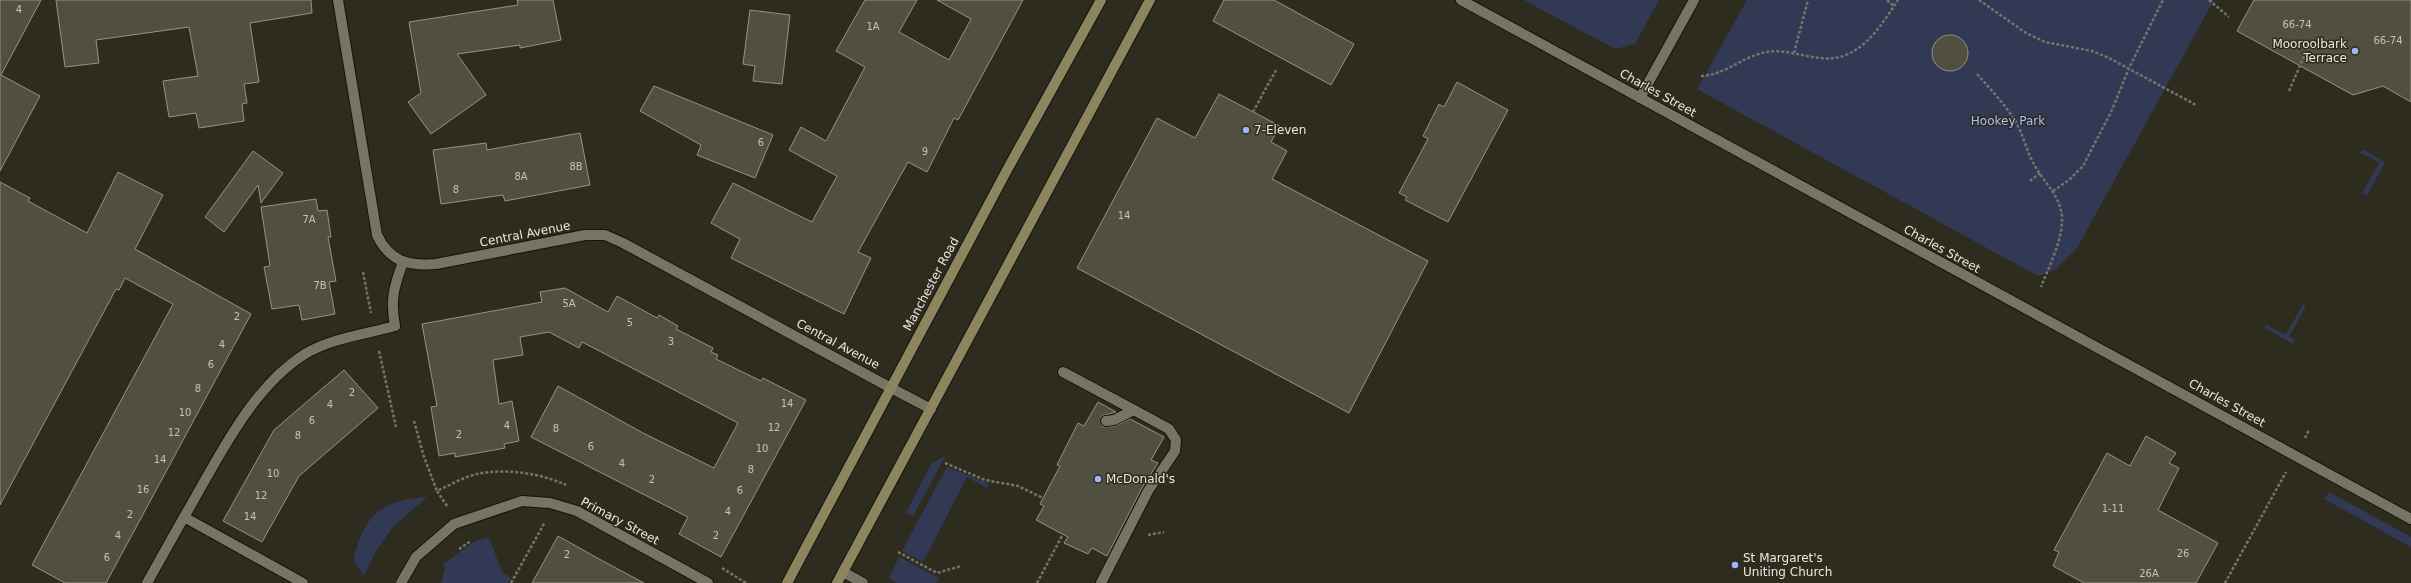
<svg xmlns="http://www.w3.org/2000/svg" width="2411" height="583" font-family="'DejaVu Sans',sans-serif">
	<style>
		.green { fill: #323955 }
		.building { fill: #514f40; stroke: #959383 }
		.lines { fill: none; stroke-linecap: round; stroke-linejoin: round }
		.service-casing { stroke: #161408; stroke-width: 12 }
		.minor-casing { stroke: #161408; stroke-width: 12 }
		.tertiary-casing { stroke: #161408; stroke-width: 12 }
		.secondary-casing { stroke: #161408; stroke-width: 12 }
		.path { stroke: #767468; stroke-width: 2.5; stroke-dasharray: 3 2; stroke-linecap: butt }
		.service { stroke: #767464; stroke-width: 10 }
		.minor { stroke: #767464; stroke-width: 10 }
		.tertiary { stroke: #767464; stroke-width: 10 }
		.secondary { stroke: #8b8660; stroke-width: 10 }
		.poi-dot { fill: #9fb3fd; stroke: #2e2c1e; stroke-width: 1.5 }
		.labels { text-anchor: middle; stroke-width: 3; stroke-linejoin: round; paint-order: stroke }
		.number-label { font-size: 10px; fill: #c4c2b8 }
		.poi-label { font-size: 12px; fill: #eae9e0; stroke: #2e2c1e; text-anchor: start }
		.street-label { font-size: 12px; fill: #eae9e0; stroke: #2e2c1e }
		.park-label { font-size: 12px; fill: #aebffa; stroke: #2e2c1e }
	</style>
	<rect width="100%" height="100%" fill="#2e2c1e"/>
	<!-- green -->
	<path class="green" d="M 1524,0 L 1659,0 L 1635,44 L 1615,49 Z
		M 1747,0 L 2214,0 L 2077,248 L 2055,270 L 2038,276 L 1697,89 Z
		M 2364,150 L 2385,162 L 2367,196 L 2362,193 L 2379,163 L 2359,152 Z
		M 2303,304 L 2306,306 L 2289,337 L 2295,340 L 2293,344 L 2265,328 L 2265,324 L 2286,335 Z
		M 946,455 L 913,516 L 906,513 L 931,464 Z
		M 947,467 L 988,483 L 987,488 L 967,477 L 923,562 L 902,551 Z
		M 2329,492 L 2411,537 L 2411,547 L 2324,499 Z
		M 427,497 L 393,527 L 376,551 L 364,576 L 354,560 C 363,515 382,500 427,497 Z
		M 489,537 L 502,572 L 511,578 L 508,583 L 441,583 L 445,569 L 443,564 L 475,541 Z
		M 899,557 L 939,578 L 936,583 L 897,583 L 889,578 Z"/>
	<!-- building -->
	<path class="building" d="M 0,0 L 41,0 L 1,75 L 40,96 L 0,171 Z
		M 56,0 L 311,0 L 312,13 L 250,23 L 259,82 L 244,84 L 247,103 L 242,104 L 244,121 L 199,128 L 196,113 L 169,117 L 163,81 L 198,76 L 189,27 L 96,40 L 99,63 L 65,67 Z
		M 517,0 L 553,0 L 561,40 L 520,48 L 520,45 L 457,54 L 486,95 L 431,134 L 408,102 L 421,93 L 409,22 L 518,5 Z
		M 865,0 L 917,0 L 899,32 L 949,60 L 971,19 L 937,0 L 1023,0 L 958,120 L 954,118 L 927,172 L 908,162 L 858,252 L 871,258 L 844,314 L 731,258 L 740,239 L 711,223 L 733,183 L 812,222 L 837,176 L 789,150 L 801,127 L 826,141 L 865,67 L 836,51 Z
		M 1224,0 L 1274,0 L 1354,44 L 1331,85 L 1213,21 Z
		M 2254,0 L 2411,0 L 2411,102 L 2383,86 L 2353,95 L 2237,31 Z
		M 750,10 L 790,15 L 782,84 L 753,81 L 755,66 L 743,64 Z
		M1932 53a18 18 0 1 1 36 0a18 18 0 1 1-36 0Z
		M 1457,82 L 1508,110 L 1448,222 L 1405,200 L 1407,197 L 1399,193 L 1428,139 L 1423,136 L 1439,104 L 1444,107 Z
		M 654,86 L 773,135 L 755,178 L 697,155 L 701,145 L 640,111 Z
		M 1219,94 L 1280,126 L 1271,142 L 1287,151 L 1272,179 L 1428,261 L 1349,413 L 1077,268 L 1157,118 L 1195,138 Z
		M 580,133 L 590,185 L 505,201 L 503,195 L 441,204 L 433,150 L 486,143 L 487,150 Z
		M 253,151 L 283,173 L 261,203 L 258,185 L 224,232 L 205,217 Z
		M 118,172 L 163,195 L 135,249 L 251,314 L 106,583 L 65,583 L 32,565 L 173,304 L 125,278 L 119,290 L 116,289 L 0,505 L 0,182 L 30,198 L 28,201 L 87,233 Z
		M 316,199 L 318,211 L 327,210 L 331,237 L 328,237 L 336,281 L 329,282 L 335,314 L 302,320 L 299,305 L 272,309 L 264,267 L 270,266 L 261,207 Z
		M 565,288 L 608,312 L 617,296 L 657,318 L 659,315 L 678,326 L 676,329 L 713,348 L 711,352 L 718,355 L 716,359 L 761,381 L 763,378 L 806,400 L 721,557 L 679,534 L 688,517 L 531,437 L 558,386 L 643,433 L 714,468 L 738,423 L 582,342 L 579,348 L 549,332 L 520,337 L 523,355 L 493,360 L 499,404 L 512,401 L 519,441 L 504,444 L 505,448 L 455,457 L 455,453 L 439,456 L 431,407 L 437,406 L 422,324 L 542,302 L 540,292 Z
		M 344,370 L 378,408 L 299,476 L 262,542 L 223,521 L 274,430 Z
		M 1098,402 L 1116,412 L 1102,416 L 1100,421 L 1103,427 L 1115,426 L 1130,419 L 1164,437 L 1151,460 L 1158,463 L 1142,488 L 1107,556 L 1092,548 L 1088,554 L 1064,543 L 1068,537 L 1036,520 L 1044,506 L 1040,504 L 1060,466 L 1057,465 L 1078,423 L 1084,426 Z
		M 2146,436 L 2176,453 L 2169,463 L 2179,468 L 2158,510 L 2218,543 L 2196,583 L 2084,583 L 2053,566 L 2059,552 L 2054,550 L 2107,453 L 2130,466 Z
		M 558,536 L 601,560 L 644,583 L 532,583 Z"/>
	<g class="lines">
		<defs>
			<path id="service" d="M 1063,372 L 1134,410
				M 843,572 L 863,583
				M 1101,583 L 1148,491 L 1175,451 L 1176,440 L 1169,429 L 1134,410 L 1114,420 L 1106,421"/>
			<path id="minor" d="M 338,0 L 377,235 C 390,262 408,266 436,264 L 585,235 L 605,235 L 623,243 L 891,388
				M 1461,0 L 2411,519
				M 1640,98 L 1694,0
				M 147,583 L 184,517
				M 303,583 L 184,517 C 216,463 250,388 305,354 C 332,338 366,334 395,326 C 390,299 394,287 403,262
				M 401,583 L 416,557 L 454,524 L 522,501 L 550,503 L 577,511 L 708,583"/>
			<path id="tertiary" d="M 891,388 L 931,409"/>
			<path id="secondary" d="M 787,583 L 1007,170 L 1101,0
				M 837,583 L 1150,0"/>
		</defs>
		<!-- service casing -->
		<use href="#service" class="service-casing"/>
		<!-- minor casing -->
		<use href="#minor" class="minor-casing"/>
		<!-- tertiary casing -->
		<use href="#tertiary" class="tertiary-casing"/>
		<!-- secondary casing -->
		<use href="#secondary" class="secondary-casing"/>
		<!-- path -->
		<path class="path" d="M 1887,0 L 1894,6
			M 1979,0 L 2026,33 L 2045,42 L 2092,51 L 2109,58 L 2196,105
			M 2209,0 L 2229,17
			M 1794,53 L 1808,0
			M 1977,74 C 1991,90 2006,105 2017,124 C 2024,137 2027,153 2035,166 C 2045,184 2060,195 2062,217 C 2063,240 2049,266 2041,287
			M 1701,76 C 1725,75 1742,57 1766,52 C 1784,49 1801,56 1820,58 C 1859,63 1880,27 1898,0
			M 2289,91 L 2305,54
			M 1253,112 L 1276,70
			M 2030,181 L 2040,173
			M 2053,191 L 2069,180 L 2083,166 L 2112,110 L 2129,68 L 2163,0
			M 363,272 L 371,313
			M 379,351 L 396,427
			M 414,421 L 424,457 L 437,491
			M 2305,438 L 2309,430
			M 945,463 L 985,480 L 1018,486 L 1043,498
			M 447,506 L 437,491 C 450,485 464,477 477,474 C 505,468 540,473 566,485
			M 1148,535 L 1164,532
			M 459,549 L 471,541
			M 898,552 L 937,573 L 961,566
			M 722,568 L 746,583
			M 511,583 L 545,522
			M 1037,583 L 1063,534
			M 2225,583 L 2286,472"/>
		<!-- service -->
		<use href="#service" class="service"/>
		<!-- minor -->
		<use href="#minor" class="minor"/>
		<!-- tertiary -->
		<use href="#tertiary" class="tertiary"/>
		<!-- secondary -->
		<use href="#secondary" class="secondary"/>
	</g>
	<!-- markers -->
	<g class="poi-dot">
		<circle cx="2355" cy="51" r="4"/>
		<circle cx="1246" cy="130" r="4"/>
		<circle cx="1098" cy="479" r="4"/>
		<circle cx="1735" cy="565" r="4"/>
	</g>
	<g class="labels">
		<!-- number labels -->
		<g class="number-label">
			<text x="19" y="13">4</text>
			<text x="2297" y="28">66-74</text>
			<text x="873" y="30">1A</text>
			<text x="2388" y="44">66-74</text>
			<text x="761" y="146">6</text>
			<text x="925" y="155">9</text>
			<text x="576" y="170">8B</text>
			<text x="521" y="180">8A</text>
			<text x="456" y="193">8</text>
			<text x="1124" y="219">14</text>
			<text x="309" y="223">7A</text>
			<text x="320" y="289">7B</text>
			<text x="569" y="307">5A</text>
			<text x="237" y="320">2</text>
			<text x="630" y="326">5</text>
			<text x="671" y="345">3</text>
			<text x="222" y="348">4</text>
			<text x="211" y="368">6</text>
			<text x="198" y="392">8</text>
			<text x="352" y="396">2</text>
			<text x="787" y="407">14</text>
			<text x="330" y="408">4</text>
			<text x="185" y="416">10</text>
			<text x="312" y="424">6</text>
			<text x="507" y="429">4</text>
			<text x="774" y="431">12</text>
			<text x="556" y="432">8</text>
			<text x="174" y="436">12</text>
			<text x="459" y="438">2</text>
			<text x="298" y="439">8</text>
			<text x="591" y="450">6</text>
			<text x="762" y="452">10</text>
			<text x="160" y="463">14</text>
			<text x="622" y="467">4</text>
			<text x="751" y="473">8</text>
			<text x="273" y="477">10</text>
			<text x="652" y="483">2</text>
			<text x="143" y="493">16</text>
			<text x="740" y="494">6</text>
			<text x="261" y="499">12</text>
			<text x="2113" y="512">1-11</text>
			<text x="728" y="515">4</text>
			<text x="130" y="518">2</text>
			<text x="250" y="520">14</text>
			<text x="118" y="539">4</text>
			<text x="716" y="539">2</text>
			<text x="2183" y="557">26</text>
			<text x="567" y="558">2</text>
			<text x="107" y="561">6</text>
			<text x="2149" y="577">26A</text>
		</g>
		<!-- poi labels -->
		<g class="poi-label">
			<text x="2347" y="48" text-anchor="end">Mooroolbark<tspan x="2347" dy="14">Terrace</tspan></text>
			<text x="1254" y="134">7-Eleven</text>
			<text x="1106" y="483">McDonald's</text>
			<text x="1743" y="562">St Margaret's<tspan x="1743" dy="14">Uniting Church</tspan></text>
		</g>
		<!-- street labels -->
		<g class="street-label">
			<text transform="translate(1658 93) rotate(29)" y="4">Charles Street</text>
			<text transform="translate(525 234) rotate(-11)" y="4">Central Avenue</text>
			<text transform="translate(1942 249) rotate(29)" y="4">Charles Street</text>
			<text transform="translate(931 284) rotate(-62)" y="4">Manchester Road</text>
			<text transform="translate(838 344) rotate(28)" y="4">Central Avenue</text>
			<text transform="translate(2227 403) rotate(29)" y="4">Charles Street</text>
			<text transform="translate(620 521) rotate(28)" y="4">Primary Street</text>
		</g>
		<!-- park labels -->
		<g class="park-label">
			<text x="2008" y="125">Hookey Park</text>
		</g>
	</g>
</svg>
